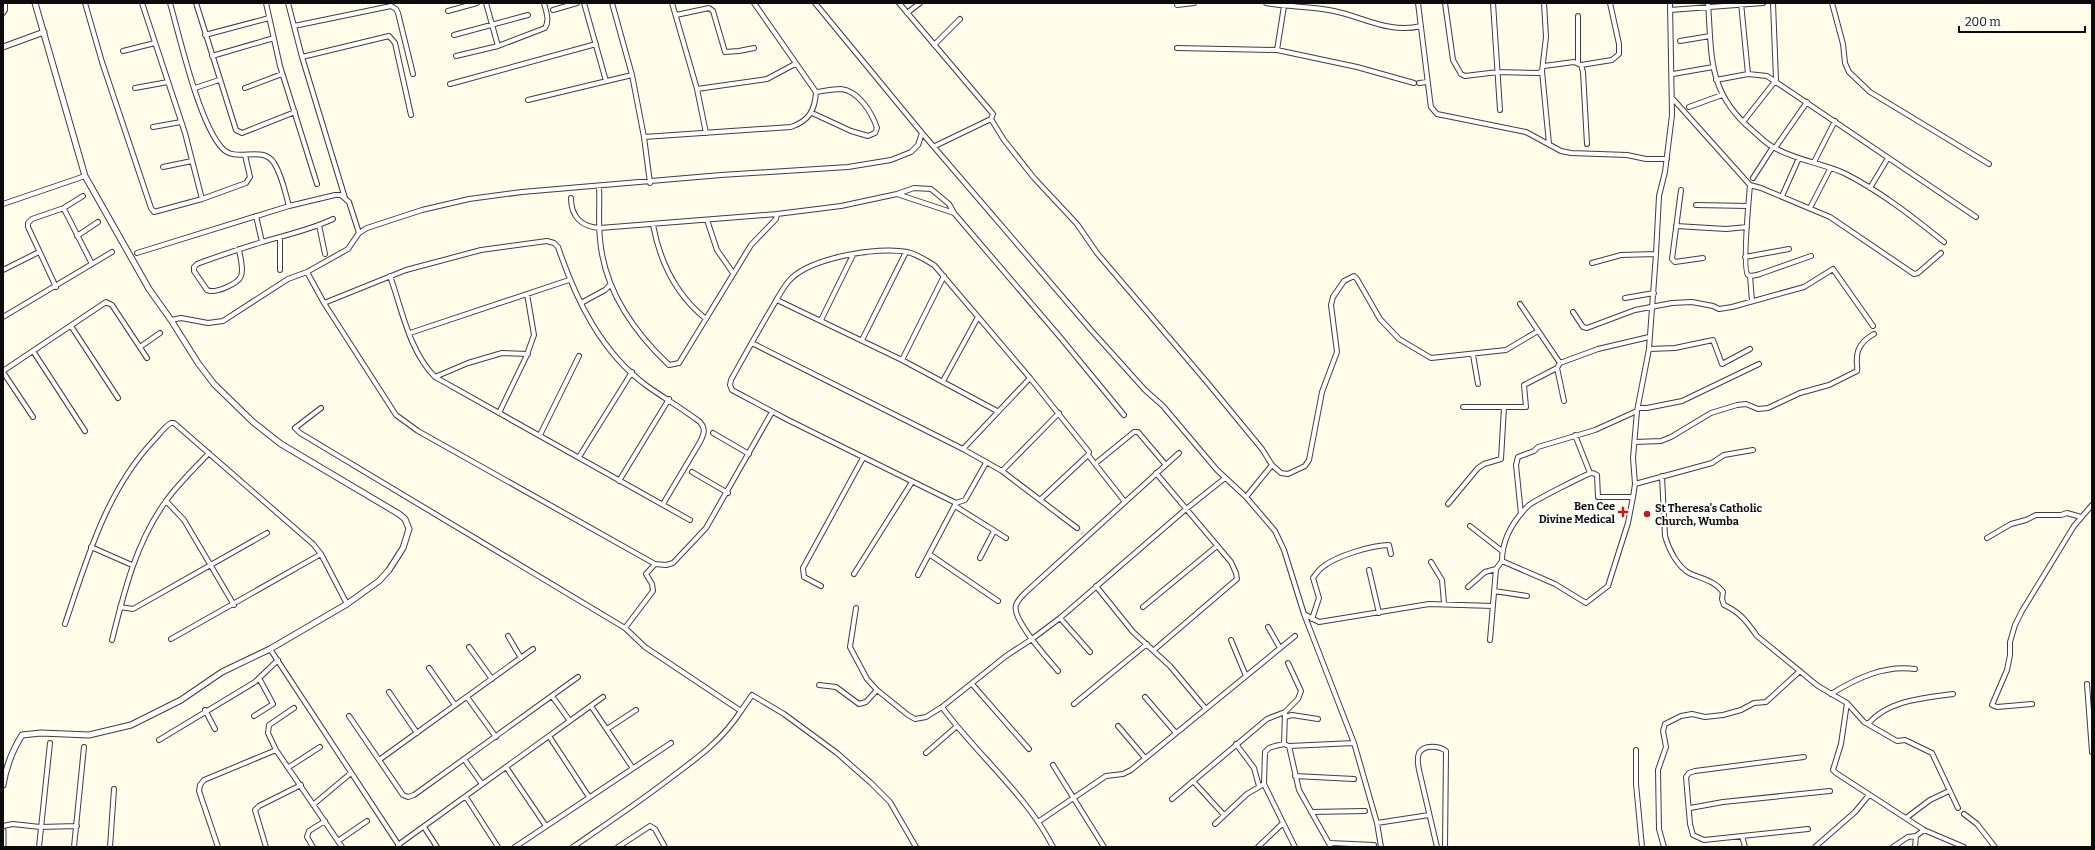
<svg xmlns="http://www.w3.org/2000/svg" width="2095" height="850" font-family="Bitter,serif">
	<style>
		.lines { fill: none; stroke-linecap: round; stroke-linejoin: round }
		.minor-tunnel { stroke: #dad8c9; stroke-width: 4; stroke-dasharray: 4 2; stroke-linecap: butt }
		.minor-casing { stroke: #3e3e3e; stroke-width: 6 }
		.tertiary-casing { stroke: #3e3e3e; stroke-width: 7 }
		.minor { stroke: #fff; stroke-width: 4 }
		.tertiary { stroke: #fff; stroke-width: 5 }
		.poi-dot { fill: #c71917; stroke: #fff; stroke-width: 1.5 }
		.labels { text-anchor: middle; stroke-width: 4; stroke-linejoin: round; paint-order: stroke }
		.poi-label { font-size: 11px; font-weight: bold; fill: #0b0b0b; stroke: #fff; text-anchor: end }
	</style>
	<rect width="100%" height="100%" fill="#fffcea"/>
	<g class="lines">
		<!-- minor-tunnel -->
		<path class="minor-tunnel" d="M 1077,528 L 1083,534"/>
		<defs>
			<path id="minor" d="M 85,3 L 102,62 L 151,208 L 154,212 L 202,199 L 246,183 L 250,177 L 245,155
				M 142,3 L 185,133 L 202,199
				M 170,3 C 180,38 199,123 222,148 C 236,164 262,144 274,163 C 282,175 285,192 289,206
				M 196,3 L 236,130 L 242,133 L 295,112
				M 266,3 L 280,66 L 317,184
				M 288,3 L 302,57 L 345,198
				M 486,3 L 498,46
				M 584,3 L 606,81
				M 612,3 L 632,75 L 644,137 L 650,183
				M 672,3 L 697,89 L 706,133
				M 815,3 L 922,133 L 1091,330 L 1145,390 L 1163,406 L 1217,470 L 1246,497 L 1275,531 L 1284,550 L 1304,614 L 1354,743 L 1377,823 L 1381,847
				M 899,3 L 993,114 L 991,119 L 935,146
				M 1266,3 C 1288,7 1311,6 1334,11 C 1363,17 1390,34 1421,26
				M 1418,3 L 1430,100 L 1431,107 L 1437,114 L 1526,132 L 1561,151 L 1571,153 L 1627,155 L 1646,159 L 1667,159
				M 1445,3 L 1453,60 L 1461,74 L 1465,76 L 1498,72 L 1539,73 L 1542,71 L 1546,37 L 1544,3
				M 1493,3 L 1500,110
				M 1708,3 C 1712,56 1707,92 1752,130 C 1758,135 1765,143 1773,147 C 1795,160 1821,163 1844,173 C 1880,191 1913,217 1944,242
				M 1741,3 L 1748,74
				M 1832,3 L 1843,44 L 1845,63 L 1849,72 L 1870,92 L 1989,164
				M 1177,5 L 1194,3
				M 553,10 L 577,3
				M 1670,10 L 1763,3
				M 448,11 L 477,3
				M 3,13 L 5,10 L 5,3
				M 907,13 L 920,3
				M 676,15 L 709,8 L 713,11 L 725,52 L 739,51 L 754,48
				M 1578,16 L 1578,63
				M 294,26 L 391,6 L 396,9 L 398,13 L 413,74
				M 205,35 L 269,18
				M 454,35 L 528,15
				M 1680,41 L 1710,36
				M 934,45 L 960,19
				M 1177,48 L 1277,50 L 1357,67 L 1414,83
				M 1277,50 L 1284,6
				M 123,51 L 155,43
				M 212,56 L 274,38
				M 456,56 L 498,46 L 545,28 C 550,20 546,12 544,3
				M 302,57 L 389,36 L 395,43 L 411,115
				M 1581,65 L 1612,60 L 1619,54 L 1619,44 L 1610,3
				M 1544,66 L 1574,62 L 1581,65 L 1583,72 L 1587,144
				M 1542,71 L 1549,144
				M 1673,74 L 1713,67
				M 1716,80 L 1748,74 L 1767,76 L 1976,217
				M 1419,83 L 1427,82
				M 450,84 L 596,44
				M 135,88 L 168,82
				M 195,88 L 219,80
				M 245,88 L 282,74
				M 697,89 L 767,79 L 795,64
				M 1673,99 L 1750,185 L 1761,188 L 1830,217 L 1914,274 L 1918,273 L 1941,253
				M 528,100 L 632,75
				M 1689,107 L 1722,95
				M 812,113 L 851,131 L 868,136 L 875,133 L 877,128 C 872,113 859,91 841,89 C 833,89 824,91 816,92
				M 991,119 L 1004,140 L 1034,178 L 1077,224 L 1097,253 L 1206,381 L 1262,449 L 1272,465 L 1281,473 L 1288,474 L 1305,466 L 1309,460 L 1322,392 L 1337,352 L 1331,305 L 1333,297 L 1344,281 L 1354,276 L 1357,279 L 1380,319 L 1399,339 L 1431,358 L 1506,350 L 1538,331
				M 1743,122 L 1776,80 L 1773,3
				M 153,127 L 181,122
				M 644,137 L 791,127 C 809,121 815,110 816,92 L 754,3
				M 1775,148 L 1807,102
				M 1814,162 L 1835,121
				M 163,167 L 192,161
				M 1753,178 L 1773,147
				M 1750,185 C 1749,197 1742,270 1748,275 C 1751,277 1756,275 1760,274 L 1811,256
				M 599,186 C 600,203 598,221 600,239 C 604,289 633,331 669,365 L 679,363 L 751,245 L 776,219 L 777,214
				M 1870,188 L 1888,158
				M 1681,190 L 1672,259 L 1675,262 L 1703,258
				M 897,194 L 954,213
				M 1782,196 L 1799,158
				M 571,198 C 571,217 582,227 600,228 L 777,214 L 841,206 L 897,194 L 914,188 L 931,189 L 949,204 L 954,213 L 1060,337 L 1124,415
				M 3,204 L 85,176
				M 1696,205 L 1748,206
				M 1810,208 L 1830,169
				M 62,209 L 83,196
				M 256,216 L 262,242
				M 707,220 L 717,250 L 733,273
				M 319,225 L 325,254
				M 653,225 C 660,262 676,295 706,319
				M 1676,226 L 1726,229 L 1747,227
				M 77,236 L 98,222
				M 239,249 C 240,257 244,269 241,276 C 238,284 215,294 207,290 L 194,271 L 194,267 L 197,264 C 218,256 240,249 262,242 C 286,235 310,230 333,219
				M 137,253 L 289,206 L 335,195 L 341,195 L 349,202 L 359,233
				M 1745,257 L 1789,249
				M 1592,263 L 1621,255 L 1656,254
				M 3,270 L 39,252
				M 280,270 L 280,237
				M 307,272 L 324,303 L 396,415 L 418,431 L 655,564 L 666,565 L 673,563 L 706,528 L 772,412
				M 390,276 C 402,309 409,351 435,377 L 690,520
				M 1750,276 L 1752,301
				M 56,287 L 28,227 L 28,223 L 32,219 L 61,209 L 64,209 L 92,264
				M 1625,298 L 1654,293
				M 777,300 L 902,360 L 997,411
				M 324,303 L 406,270 L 481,250 L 547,241 L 554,243 L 558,247 C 576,300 601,352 647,386 C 664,398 683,409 700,422 C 706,429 704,434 700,442 L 663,504
				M 581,303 L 605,290 L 610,285
				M 1520,304 L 1560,363
				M 1573,312 L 1583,327 L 1587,328 L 1635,310 L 1672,303 L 1692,302 L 1713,306 L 1719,309 L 1732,307 L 1804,287 L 1833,269 L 1873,326
				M 3,317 L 112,252
				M 171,320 L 181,318 L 208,323 L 223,321 L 288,279 L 307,272 L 348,249 L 359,233 L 367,228 L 422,210 L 469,199 L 522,192 L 721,175 L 848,167 L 891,160 L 911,152 L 918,145 L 922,133
				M 821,320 L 853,255
				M 71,326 L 118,398
				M 410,333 L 569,280
				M 862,340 L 906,252
				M 752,343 L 963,449 L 1002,471 L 1077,528
				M 140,347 L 160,333
				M 1649,349 L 1675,348 L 1713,340 L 1722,364 L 1750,349
				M 33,351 L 85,431
				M 1473,355 L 1478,384
				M 902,360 L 944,276
				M 3,371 L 106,302 L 112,305 L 147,358
				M 3,372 L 33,417
				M 435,377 L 468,363 L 502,353 L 528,354
				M 943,381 L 978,317
				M 1564,401 L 1557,368 L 1560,363 L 1598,349 L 1649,337
				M 1463,407 L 1526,407 L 1524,385 L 1557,368
				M 321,408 L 295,428 L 300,433 L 625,628 L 645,647 L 741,711 L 752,695 L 784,714 L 837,753 L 871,783 L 890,802 L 916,847
				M 1638,408 L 1647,408 L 1682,401 L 1759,364
				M 499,413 L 526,357 L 534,335 L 527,294
				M 713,433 L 749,454
				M 540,435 L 579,356
				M 1575,435 L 1590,473
				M 1635,442 L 1661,441 L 1671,437 L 1711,413 L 1737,405 L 1746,404 L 1758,409 L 1768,408 L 1800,393 L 1829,385 L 1857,371 C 1858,367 1856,363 1857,358 C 1857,347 1865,339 1874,334
				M 963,449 L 1030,378
				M 1088,455 L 1125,502
				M 579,457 L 632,372
				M 1096,463 L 1134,432 L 1138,432 L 1165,464
				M 1002,471 L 1059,413
				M 692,472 L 728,493
				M 1662,476 L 1665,536 C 1669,550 1678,568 1691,574 C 1703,579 1715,581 1723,592 L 1722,599 L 1724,605 C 1740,612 1747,622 1757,636 L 1818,686 L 1847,703 L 1864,722 L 1897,741 L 1905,740 L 1932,753 L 1958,808
				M 619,481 L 669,399
				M 1635,484 L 1712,463 L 1724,455 L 1753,450
				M 1246,497 L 1272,465
				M 1633,497 L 1598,497 L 1597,475 C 1594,474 1595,473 1591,473 C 1587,474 1531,502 1528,506 C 1513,521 1502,539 1502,561 L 1555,584 L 1586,603 L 1608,586 L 1628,523 L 1633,497 L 1635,484 L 1633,458 L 1637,411 L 1649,349 L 1656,254 L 1659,196 L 1665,172 L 1672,115 L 1670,3
				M 166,501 L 184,520 L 234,605
				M 956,503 L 788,420 L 732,390 L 730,385 L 731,380 C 743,358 755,337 767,316 C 774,305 780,292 788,282 C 807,258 878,246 907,252 C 917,254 925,260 934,265 L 1030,378 L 1089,452 L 1088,455 L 1041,499
				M 1448,504 L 1478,468 L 1484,464 L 1501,459 L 1504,407
				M 955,506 L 1006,538
				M 1521,514 L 1516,465 L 1518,457 L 1534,451 L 1538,447 L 1595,430 L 1637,411
				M 1470,526 L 1502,551
				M 1987,538 L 2011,524 L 2026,520 L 2036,515 L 2061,515 L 2067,513 L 2081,517
				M 91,547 L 132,565
				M 929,554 L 998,601
				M 980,558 L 994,531
				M 1431,562 L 1442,580 L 1444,603
				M 1369,570 L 1379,613
				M 854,574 L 912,482
				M 918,575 L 956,503 L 965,500 L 986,463
				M 821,586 L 804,577 L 803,568 L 863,458
				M 1096,586 L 1133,632 L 1170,666 L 1205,708
				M 1468,587 L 1485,572 L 1496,569
				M 1494,591 L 1527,596
				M 120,607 L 133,609 L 267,533
				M 1143,607 L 1217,546
				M 856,608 L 850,647 L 867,679 L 877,690 L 908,715 L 915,719 L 926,717 L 942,707 L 1006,656 L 1032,639 L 1060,618 L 1186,509 L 1225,478
				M 1304,614 L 1319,622 L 1429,604 L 1493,606
				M 1060,618 L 1090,652
				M 1312,619 L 1319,598 L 1313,578 C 1316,574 1319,569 1324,566 C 1337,556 1372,545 1389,545 L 1391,554
				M 65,624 C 87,559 106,491 154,440 C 159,435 164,427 171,423 L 174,423 L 313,544 L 321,554 L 347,604
				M 1268,627 L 1280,648
				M 625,628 L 653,591 L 652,584 L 646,574 L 655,564
				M 508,636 L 521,658
				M 171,639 L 321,554
				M 112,640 C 124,592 136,542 166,501 C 179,483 195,468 209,453
				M 1231,640 L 1246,676
				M 1490,640 L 1496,569 L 1502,561
				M 469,647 L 492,679
				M 270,649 L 400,847
				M 1154,650 L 1237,579 L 1236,573 L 1231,562 L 1156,473
				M 429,668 L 455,705
				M 1058,671 C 1049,660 1011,619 1016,605 C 1019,596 1030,589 1037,582 L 1179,453
				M 972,684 L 1029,749
				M 2087,684 L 2092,752
				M 819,685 L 836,687 L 859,704 L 866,702 L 877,690
				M 389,692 L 417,733
				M 1831,694 C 1857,678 1884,665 1915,669
				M 552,696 L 570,721
				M 467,697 L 496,737
				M 1145,697 L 1176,733
				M 1847,703 L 1841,744 L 1833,770 L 1836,773 L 1924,830 L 1964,847
				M 1074,704 L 1147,644
				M 2032,704 L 1997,707 L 1992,705 L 2007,670 L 2010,655 L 2010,642 L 2015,625 L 2022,611 L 2074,526 L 2092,505
				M 591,706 L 632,767
				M 942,707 C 977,755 1026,794 1053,847
				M 294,708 L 269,725 L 268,733 L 276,750 L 342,847
				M 205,710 L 215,729
				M 254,716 L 273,704 L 259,678
				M 349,716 L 403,795 L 408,797 L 414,795 L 578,677
				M 1285,717 L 1292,715 L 1318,719
				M 1868,724 C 1888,700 1924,698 1953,694
				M 1118,726 L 1145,758
				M 607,729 L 636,710
				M 549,736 L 589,797
				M 159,740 L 255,682 L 278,660
				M 1236,744 L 1254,768 L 1259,786
				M 1284,744 L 1285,712 L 1298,699 L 1301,691 L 1288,663
				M 1289,746 L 1354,743
				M 1636,750 L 1636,784 L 1642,847
				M 926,753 L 956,727
				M 1804,757 L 1695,771 L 1689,773 L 1686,777 L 1690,824 L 1693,835 L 1704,840 L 1808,829
				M 464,759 L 482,784
				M 379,760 L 533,649
				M 1053,765 L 1104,847
				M 289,767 L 320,747
				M 506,767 L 546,826
				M 1295,776 L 1354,779
				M 1193,781 L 1224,815
				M 466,797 L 498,847
				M 1172,799 L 1267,719 L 1285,712
				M 314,804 L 351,773
				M 1690,808 L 1723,802 L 1830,791
				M 1311,812 L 1365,811
				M 1964,814 L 1977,824 L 1995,847
				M 1906,818 L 1930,800 L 1949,791
				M 1038,822 L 1106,776 L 1123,774 L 1131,770 L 1295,636
				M 1377,823 L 1429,815
				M 1215,824 L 1247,794 L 1264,784
				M 3,826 L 13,824 L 40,827 L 77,826
				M 424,827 L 437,847
				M 1742,836 L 1745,847
				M 338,841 L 367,821
				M 1330,843 L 1374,845
				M 398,845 L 603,697
				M 39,847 L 50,743
				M 74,847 L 84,747
				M 110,847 L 114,789
				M 218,847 L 199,791 L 200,785 L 204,780 L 276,750
				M 266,847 L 255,810 L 259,806 L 301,785
				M 313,847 L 307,837 L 309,831 L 325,821
				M 515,847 L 671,743
				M 573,847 C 606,824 641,801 673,776 C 700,756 722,740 741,711
				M 618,847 L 650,826 L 655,829 L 665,847
				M 1258,847 L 1283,823
				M 1295,847 L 1264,784 L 1265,752 L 1269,748 L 1275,746 L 1284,744 L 1289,746 L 1299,790 L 1331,847
				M 1437,847 L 1419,770 C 1418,765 1417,758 1419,753 C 1424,744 1440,746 1446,751 L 1445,847
				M 1664,847 L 1659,829 L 1658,770 L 1666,747 L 1663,731 L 1665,724 L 1681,716 L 1692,714 L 1705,717 L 1723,715 L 1741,710 L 1754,703 L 1766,702 L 1800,671
				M 1815,847 L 1855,812 L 1869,795
				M 1893,847 L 1908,837 L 1916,836 L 1924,830
				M 1915,847 L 1916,836"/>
			<path id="tertiary" d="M 3,47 L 44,32
				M 3,785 C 6,767 12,751 22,735 L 41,733 L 89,735 L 131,725 L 181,700 L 222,672 L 270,649 L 347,604 L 379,581 L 389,570 L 403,548 L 409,529 L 405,519 L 399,514 L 281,444 L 253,422 L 214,384 L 198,363 L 171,320 L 149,289 L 85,176 L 35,3
				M 3,831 L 3,845"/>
		</defs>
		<!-- minor casing -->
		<use href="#minor" class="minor-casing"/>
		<!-- tertiary casing -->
		<use href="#tertiary" class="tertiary-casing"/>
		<!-- minor -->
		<use href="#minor" class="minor"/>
		<!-- tertiary -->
		<use href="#tertiary" class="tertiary"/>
	</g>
	<!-- markers -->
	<g class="poi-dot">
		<path d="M1621 506h4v4h4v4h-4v4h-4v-4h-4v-4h4z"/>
		<circle cx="1647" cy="514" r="4"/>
	</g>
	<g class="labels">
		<!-- poi labels -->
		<g class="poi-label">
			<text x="1615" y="510">Ben Cee<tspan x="1615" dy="13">Divine Medical</tspan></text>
			<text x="1655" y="512" text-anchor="start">St Theresa's Catholic<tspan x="1655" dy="13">Church, Wumba</tspan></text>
		</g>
	</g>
	<!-- border -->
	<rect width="2095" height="850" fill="none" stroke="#0b0b0b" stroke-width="8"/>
	<!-- scale -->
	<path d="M1959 26v6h126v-6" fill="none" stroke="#0b0b0b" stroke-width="2"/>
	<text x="1965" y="26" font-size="12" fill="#0b0b0b" stroke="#ffffff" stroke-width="3" paint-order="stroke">200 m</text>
</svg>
